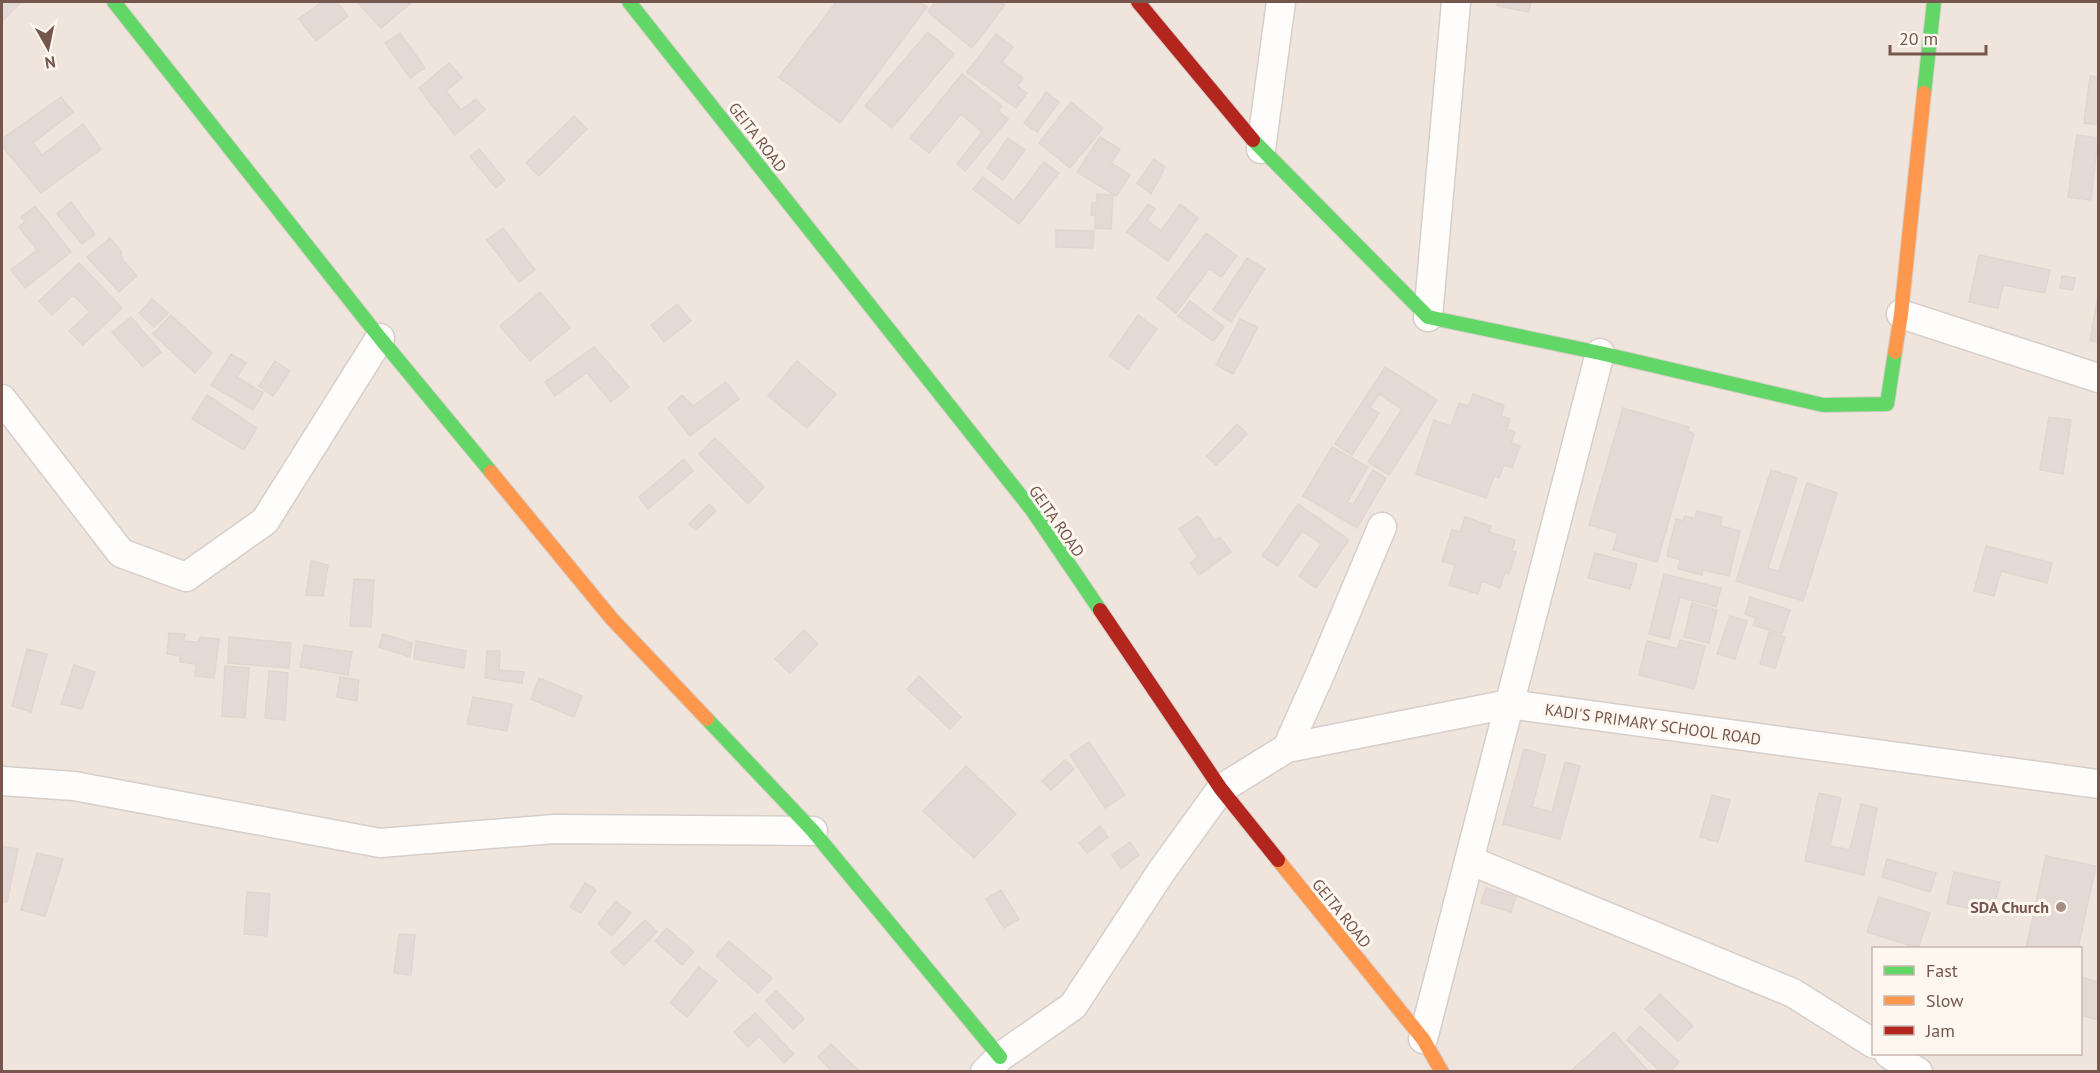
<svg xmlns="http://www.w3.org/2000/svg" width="2100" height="1073" font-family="'PT Sans',sans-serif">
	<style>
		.residential { fill: #f0e5dc; fill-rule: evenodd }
		.building { fill: #e4dad5; stroke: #e1d5d0; stroke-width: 1.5 }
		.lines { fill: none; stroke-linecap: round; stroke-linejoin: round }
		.street-casing { stroke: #d6ceca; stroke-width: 31 }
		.fast-casing { stroke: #d8ceca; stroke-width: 16 }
		.slow-casing { stroke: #d8ceca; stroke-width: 16 }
		.jam-casing { stroke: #d8ceca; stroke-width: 16 }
		.street { stroke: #fefdfc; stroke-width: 28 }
		.fast { stroke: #63d668; stroke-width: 14 }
		.slow { stroke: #ff974d; stroke-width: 14 }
		.jam { stroke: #b3261e; stroke-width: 14 }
		.poi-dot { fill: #a48e86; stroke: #fef7f0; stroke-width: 2 }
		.labels { text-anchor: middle; stroke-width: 6; stroke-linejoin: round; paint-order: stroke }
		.street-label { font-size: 16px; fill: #76574e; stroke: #fef7f0 }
		.poi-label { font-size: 16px; font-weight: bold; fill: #76574e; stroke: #fef7f0; text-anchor: end }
	</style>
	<rect width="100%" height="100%" fill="#f8f3ee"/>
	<!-- residential -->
	<path class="residential" d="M 2,2 L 2098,2 L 2098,1071 L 2,1072 ZM 1874,948 L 2080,948 L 2080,1054 L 1874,1054 Z"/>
	<!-- building -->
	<path class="building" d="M 2,2 L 21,2 L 2,21 Z
		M 322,2 L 337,2 L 348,16 L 316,41 L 299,19 Z
		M 357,2 L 412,2 L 381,28 Z
		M 836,2 L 920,2 L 927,7 L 840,123 L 779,77 Z
		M 935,2 L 1000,2 L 1005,5 L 972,48 L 928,12 Z
		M 1498,2 L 1531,2 L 1529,12 L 1497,6 Z
		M 928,32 L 954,54 L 892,128 L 865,106 Z
		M 400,33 L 425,68 L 410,78 L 385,43 Z
		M 996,34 L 1013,47 L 1002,62 L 1023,78 L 1017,86 L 1027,93 L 1016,108 L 967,72 Z
		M 449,63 L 462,78 L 446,91 L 461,110 L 476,99 L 485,110 L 455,135 L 419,88 Z
		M 962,74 L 1002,106 L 998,111 L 1008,119 L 965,171 L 957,164 L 982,132 L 961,114 L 929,153 L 910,138 Z
		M 2090,76 L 2098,77 L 2098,125 L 2084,123 Z
		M 1046,92 L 1059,102 L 1037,132 L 1024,123 Z
		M 61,97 L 73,112 L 33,143 L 42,155 L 83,124 L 101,149 L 41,193 L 2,146 L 2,139 Z
		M 1071,102 L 1103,128 L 1070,168 L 1039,143 Z
		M 574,116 L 587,129 L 539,176 L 526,163 Z
		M 2077,135 L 2098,138 L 2091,200 L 2068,197 Z
		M 1100,137 L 1120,149 L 1111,163 L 1130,175 L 1116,196 L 1077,172 Z
		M 1008,138 L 1025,150 L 1003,180 L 987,168 Z
		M 479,149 L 505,180 L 496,188 L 470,156 Z
		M 1154,159 L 1165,167 L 1151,194 L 1137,183 Z
		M 1044,162 L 1059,173 L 1019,224 L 973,189 L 983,177 L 1014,201 Z
		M 1097,194 L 1113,195 L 1111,229 L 1095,228 L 1095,215 L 1091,215 L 1092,203 L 1097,203 Z
		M 71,202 L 95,234 L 82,244 L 57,214 Z
		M 1148,204 L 1155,209 L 1147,220 L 1161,231 L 1180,204 L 1198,218 L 1168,261 L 1127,232 Z
		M 35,206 L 71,252 L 25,288 L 11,270 L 37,250 L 19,227 L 25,222 L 21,217 Z
		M 503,228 L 535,270 L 519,282 L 487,240 Z
		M 1056,230 L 1094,231 L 1093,248 L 1056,247 Z
		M 1206,233 L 1237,256 L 1221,277 L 1209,269 L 1176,313 L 1157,298 Z
		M 110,238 L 121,251 L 122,259 L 137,276 L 119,292 L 87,257 Z
		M 1979,255 L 2050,270 L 2045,293 L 2003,285 L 1998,308 L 1969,302 Z
		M 1247,258 L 1265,269 L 1231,322 L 1213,310 Z
		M 79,263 L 122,308 L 83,345 L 69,331 L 90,312 L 73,295 L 52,315 L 39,301 Z
		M 2062,276 L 2075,278 L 2073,290 L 2060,288 Z
		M 540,292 L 570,328 L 530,361 L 500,326 Z
		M 2098,295 L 2098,342 L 2090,341 Z
		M 152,299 L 168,313 L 154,327 L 139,313 Z
		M 1190,301 L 1224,327 L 1213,341 L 1178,316 Z
		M 677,304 L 691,321 L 664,342 L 651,325 Z
		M 171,315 L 212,353 L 195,373 L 153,334 Z
		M 1138,315 L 1157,329 L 1128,369 L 1109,356 Z
		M 131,317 L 161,352 L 143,367 L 112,332 Z
		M 1240,319 L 1258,327 L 1233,374 L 1216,365 Z
		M 594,347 L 629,387 L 611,402 L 587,373 L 555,396 L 545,382 Z
		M 231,354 L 246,363 L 237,377 L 263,393 L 253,410 L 211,385 Z
		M 275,361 L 290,371 L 273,396 L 259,386 Z
		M 797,361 L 836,394 L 807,428 L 768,396 Z
		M 1385,367 L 1437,400 L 1389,475 L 1368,462 L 1402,409 L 1379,394 L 1370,407 L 1379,413 L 1352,455 L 1335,444 Z
		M 726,382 L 739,399 L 690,436 L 668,408 L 682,395 L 693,406 Z
		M 1473,394 L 1504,405 L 1501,416 L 1510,419 L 1507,429 L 1515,432 L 1511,443 L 1520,446 L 1512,468 L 1504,465 L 1499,478 L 1494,476 L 1486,498 L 1416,474 L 1434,420 L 1451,426 L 1459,403 L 1469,406 Z
		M 207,395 L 257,428 L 244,450 L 192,419 Z
		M 1623,408 L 1689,427 L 1688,431 L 1694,434 L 1657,562 L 1613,550 L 1618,533 L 1589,525 Z
		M 2049,417 L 2071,420 L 2063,474 L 2040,470 Z
		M 1237,424 L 1247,434 L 1216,465 L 1207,456 Z
		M 715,438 L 764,487 L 748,504 L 699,454 Z
		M 1332,447 L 1368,467 L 1347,502 L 1353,505 L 1373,470 L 1386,478 L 1357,528 L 1303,496 Z
		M 684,459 L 693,471 L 648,509 L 639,497 Z
		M 1771,470 L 1797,478 L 1768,568 L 1779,571 L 1807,483 L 1837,493 L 1803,601 L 1736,581 Z
		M 709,504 L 716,511 L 696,530 L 689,524 Z
		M 1298,504 L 1349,540 L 1316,588 L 1299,576 L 1321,544 L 1302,531 L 1278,566 L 1262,556 Z
		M 1697,511 L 1722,517 L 1720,526 L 1740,531 L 1729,576 L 1703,570 L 1702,575 L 1678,569 L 1680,560 L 1667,556 L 1676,519 L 1683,521 L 1685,516 L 1695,518 Z
		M 1198,516 L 1215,541 L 1220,537 L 1231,552 L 1199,575 L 1190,563 L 1198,557 L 1179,529 Z
		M 1465,517 L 1491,526 L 1489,532 L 1515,540 L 1512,551 L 1516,552 L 1509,574 L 1505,572 L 1500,588 L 1482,581 L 1478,594 L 1449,585 L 1455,565 L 1442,561 L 1452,530 L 1460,532 Z
		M 1986,546 L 2052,563 L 2047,583 L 2001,571 L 1994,596 L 1974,591 Z
		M 1595,553 L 1637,564 L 1630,589 L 1588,578 Z
		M 311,561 L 328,565 L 323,596 L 306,595 Z
		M 1664,574 L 1721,588 L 1716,607 L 1680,597 L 1669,639 L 1649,634 Z
		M 354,579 L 374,580 L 371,627 L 350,626 Z
		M 1750,597 L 1790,610 L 1782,634 L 1753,625 L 1756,618 L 1745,614 Z
		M 1692,603 L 1717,610 L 1709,643 L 1684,637 Z
		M 1730,616 L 1747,621 L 1735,659 L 1717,654 Z
		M 804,630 L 818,644 L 790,673 L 775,659 Z
		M 1769,632 L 1785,637 L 1775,668 L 1760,664 Z
		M 169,633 L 185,634 L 184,641 L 198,642 L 200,637 L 219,639 L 214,678 L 195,676 L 196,664 L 180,662 L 180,656 L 167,654 Z
		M 383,634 L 412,643 L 410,657 L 379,647 Z
		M 229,637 L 291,643 L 289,668 L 228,663 Z
		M 1680,640 L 1705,646 L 1694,689 L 1639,675 L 1647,641 L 1678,649 Z
		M 416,641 L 466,651 L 464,668 L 414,659 Z
		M 304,645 L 352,652 L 348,675 L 300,667 Z
		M 27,649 L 47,654 L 31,712 L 12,706 Z
		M 487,651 L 500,651 L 499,670 L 524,672 L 522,683 L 485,678 Z
		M 74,665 L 95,672 L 82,709 L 61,704 Z
		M 225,666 L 249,668 L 245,718 L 222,716 Z
		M 269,671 L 288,673 L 285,720 L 265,718 Z
		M 919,676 L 961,717 L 950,729 L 907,689 Z
		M 340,677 L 359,680 L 357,701 L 337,697 Z
		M 539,678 L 582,696 L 574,717 L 531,699 Z
		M 473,697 L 512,704 L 507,731 L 467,724 Z
		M 1089,742 L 1125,795 L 1105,808 L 1070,755 Z
		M 1524,749 L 1546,755 L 1532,807 L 1552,812 L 1565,762 L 1580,766 L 1560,839 L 1503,824 Z
		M 1065,760 L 1074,769 L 1051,790 L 1042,781 Z
		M 966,766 L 1016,814 L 974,858 L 923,811 Z
		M 1819,793 L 1841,798 L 1830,846 L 1850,850 L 1861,804 L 1877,808 L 1864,875 L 1805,861 Z
		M 1712,795 L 1730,800 L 1718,842 L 1700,837 Z
		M 1100,826 L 1108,837 L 1087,853 L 1079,843 Z
		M 1130,842 L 1139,855 L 1121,869 L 1112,855 Z
		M 2,846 L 18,849 L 7,902 L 2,901 Z
		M 37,853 L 63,859 L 45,916 L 21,910 Z
		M 2046,856 L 2096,866 L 2078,948 L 2026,948 Z
		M 1887,859 L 1936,873 L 1930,892 L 1882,877 Z
		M 1954,872 L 2000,882 L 1993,913 L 1947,904 Z
		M 585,883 L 596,890 L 581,913 L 570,907 Z
		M 1486,888 L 1516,897 L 1511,912 L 1481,903 Z
		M 1001,890 L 1019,919 L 1004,928 L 986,899 Z
		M 247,892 L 270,894 L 267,936 L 244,934 Z
		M 1879,897 L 1930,913 L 1918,948 L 1867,932 Z
		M 616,901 L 631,913 L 612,936 L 598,924 Z
		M 645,920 L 657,932 L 624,965 L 611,952 Z
		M 667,928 L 694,952 L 682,965 L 655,941 Z
		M 399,934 L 415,935 L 411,975 L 394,973 Z
		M 729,941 L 772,978 L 758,993 L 716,956 Z
		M 699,967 L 717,981 L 687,1017 L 670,1003 Z
		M 2080,977 L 2098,982 L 2098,1020 L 2080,1015 Z
		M 776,991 L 804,1019 L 793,1029 L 766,1001 Z
		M 1660,994 L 1693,1026 L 1678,1041 L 1645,1009 Z
		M 755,1013 L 794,1054 L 784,1063 L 759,1036 L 748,1047 L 734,1032 Z
		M 1640,1026 L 1679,1062 L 1670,1072 L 1661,1072 L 1627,1040 Z
		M 1614,1032 L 1649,1072 L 1571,1071 Z
		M 831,1044 L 860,1072 L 833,1072 L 818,1057 Z"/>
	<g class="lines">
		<defs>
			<path id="street" d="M 1261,149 L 1281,2
				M 1901,314 L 2098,378
				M 1428,317 L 1456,2
				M 2,399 L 121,553 L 186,577 L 265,521 L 380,338
				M 1287,748 L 1321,672 L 1382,527
				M 2,781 L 74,786 L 380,843 L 554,829 L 813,831
				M 1469,860 L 1793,993 L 1874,1044
				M 1423,1039 L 1600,353
				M 1889,1054 L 1918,1072
				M 985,1072 L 1000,1057 L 1073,1006 L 1161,872 L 1221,789 L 1287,748 L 1509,704 L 2098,784"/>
			<path id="fast" d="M 114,2 L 380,338 L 491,472
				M 629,2 L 1032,510 L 1100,610
				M 1924,93 L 1934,2
				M 1253,140 L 1428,317 L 1600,353 L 1823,405 L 1887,404 L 1895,352
				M 707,719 L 813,831 L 1000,1057"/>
			<path id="slow" d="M 1895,352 L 1901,314 L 1924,93
				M 491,472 L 612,619 L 707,719
				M 1278,860 L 1423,1039 L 1442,1072"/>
			<path id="jam" d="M 1138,2 L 1253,140
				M 1100,610 L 1221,789 L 1278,860"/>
		</defs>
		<!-- street casing -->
		<use href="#street" class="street-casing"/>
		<!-- fast casing -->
		<use href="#fast" class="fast-casing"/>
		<!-- slow casing -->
		<use href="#slow" class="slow-casing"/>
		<!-- jam casing -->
		<use href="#jam" class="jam-casing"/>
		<!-- street -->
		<use href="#street" class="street"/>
		<!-- fast -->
		<use href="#fast" class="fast"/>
		<!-- slow -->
		<use href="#slow" class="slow"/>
		<!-- jam -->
		<use href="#jam" class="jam"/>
	</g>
	<!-- markers -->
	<circle class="poi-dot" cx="2061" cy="907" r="6"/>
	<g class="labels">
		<!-- street labels -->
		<g class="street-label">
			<text transform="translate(758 137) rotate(52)" y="6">GEITA ROAD</text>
			<text transform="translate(1057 521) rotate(55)" y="6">GEITA ROAD</text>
			<text transform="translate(1653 724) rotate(8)" y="6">KADI'S PRIMARY SCHOOL ROAD</text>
			<text transform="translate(1342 913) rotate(51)" y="6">GEITA ROAD</text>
		</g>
		<!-- poi labels -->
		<g class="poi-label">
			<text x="2049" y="913">SDA Church</text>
		</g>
	</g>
	<!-- border -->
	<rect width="2100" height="1073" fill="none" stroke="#76574e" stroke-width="6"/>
	<!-- legend -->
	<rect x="1872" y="947" width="210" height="108" fill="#fef7f0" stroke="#c8b7af" stroke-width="1.5"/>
	<rect x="1884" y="966" width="30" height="9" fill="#63d668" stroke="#c8b7af" stroke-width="1.5"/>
	<text x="1926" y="977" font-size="18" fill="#76574e">Fast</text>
	<rect x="1884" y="996" width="30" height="9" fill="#ff974d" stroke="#c8b7af" stroke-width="1.5"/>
	<text x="1926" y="1007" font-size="18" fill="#76574e">Slow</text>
	<rect x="1884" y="1026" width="30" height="9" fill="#b3261e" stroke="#c8b7af" stroke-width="1.5"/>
	<text x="1926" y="1037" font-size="18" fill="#76574e">Jam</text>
	<!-- north arrow -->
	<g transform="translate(48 48) rotate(171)" stroke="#fef7f0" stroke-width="4.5" paint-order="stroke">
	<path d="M0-4.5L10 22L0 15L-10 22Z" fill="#76574e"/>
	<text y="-9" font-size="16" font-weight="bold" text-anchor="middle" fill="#76574e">N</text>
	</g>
	<!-- scale -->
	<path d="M1890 45v9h96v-9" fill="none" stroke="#76574e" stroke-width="3"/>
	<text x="1899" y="45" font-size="18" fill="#76574e" stroke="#fef7f0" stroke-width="4.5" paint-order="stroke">20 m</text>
</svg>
